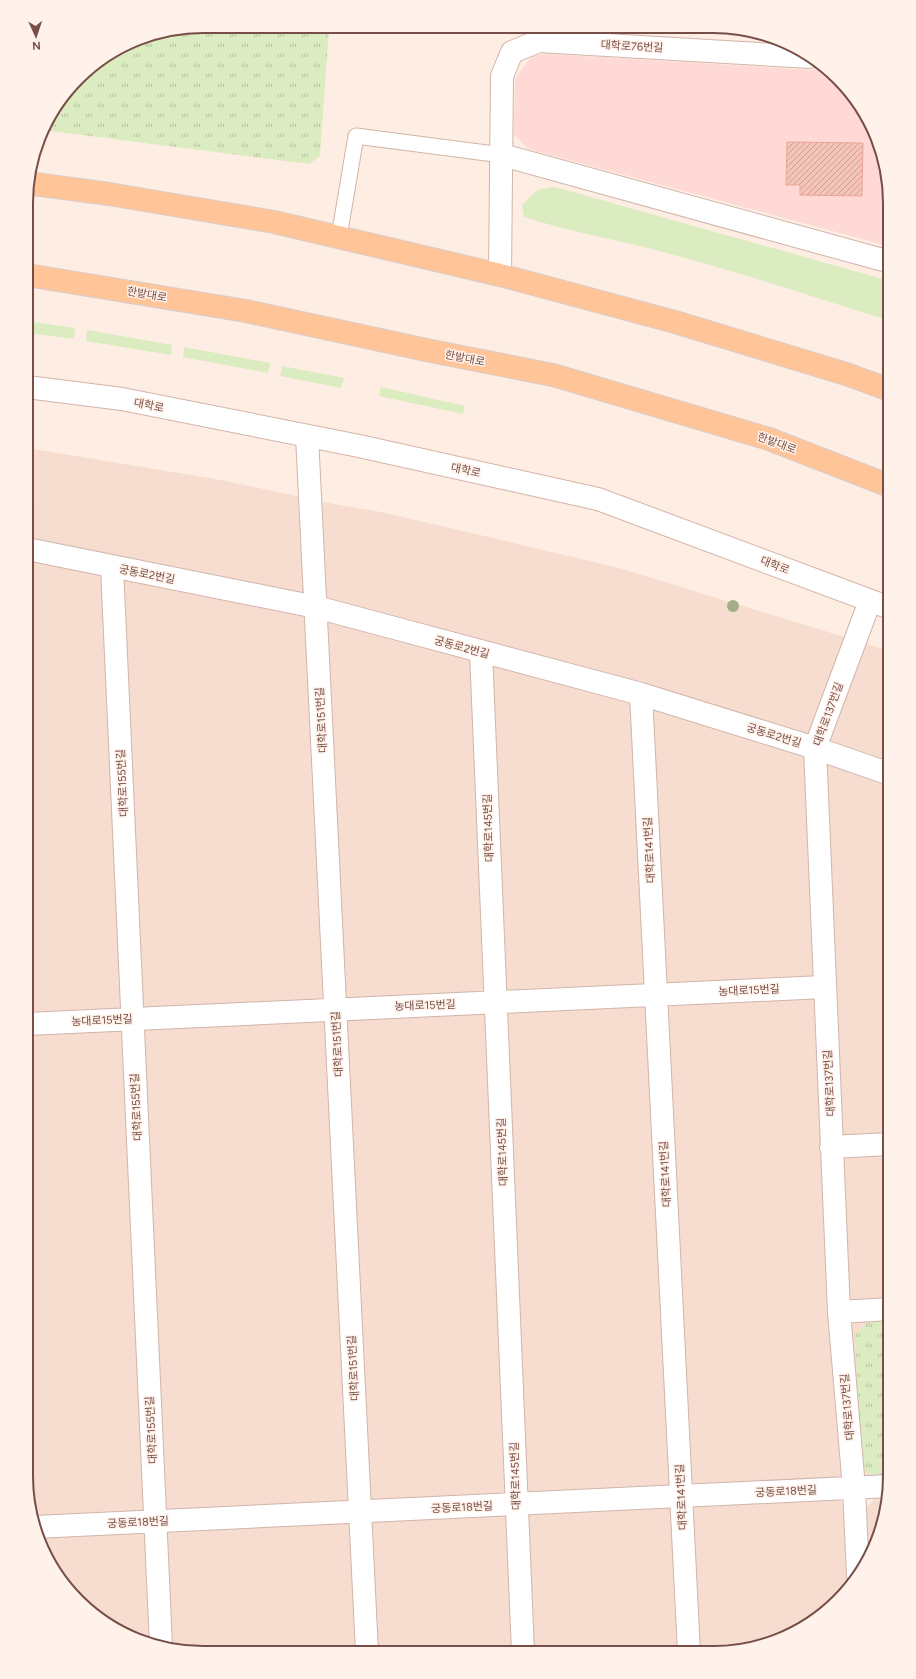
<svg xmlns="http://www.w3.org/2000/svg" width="916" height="1679" font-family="Figtree,'Noto Sans KR',sans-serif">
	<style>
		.residential { fill: #f6ddd0 }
		.commercial { fill: #ffd9d5 }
		.grass { fill: #dbecc0 }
		.park { fill: url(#park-tufts) }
		.building { fill: url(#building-hatch); stroke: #e8a698 }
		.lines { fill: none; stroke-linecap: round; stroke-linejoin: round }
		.lane-casing { stroke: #d1b5ab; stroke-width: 17 }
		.street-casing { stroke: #d1b5ab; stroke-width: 24 }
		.secondary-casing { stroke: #d5b3a8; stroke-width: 24 }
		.primary-casing { stroke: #d9cdcb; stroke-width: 24 }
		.lane { stroke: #fff; stroke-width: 15 }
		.street { stroke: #fff; stroke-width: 22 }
		.secondary { stroke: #fff; stroke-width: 22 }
		.primary { stroke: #ffc498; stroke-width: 22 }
		.tree { fill: #a3ad87 }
		.labels { text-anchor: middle; stroke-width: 3; stroke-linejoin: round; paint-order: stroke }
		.street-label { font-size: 11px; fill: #774e47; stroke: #fff2ea }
		.rim { fill: none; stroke: #774e47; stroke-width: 2 }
	</style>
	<defs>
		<pattern id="park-tufts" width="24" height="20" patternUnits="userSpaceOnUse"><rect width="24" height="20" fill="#dbecc0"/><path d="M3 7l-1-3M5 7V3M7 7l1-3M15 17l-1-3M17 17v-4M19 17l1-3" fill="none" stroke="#b6c19e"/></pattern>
		<pattern id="building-hatch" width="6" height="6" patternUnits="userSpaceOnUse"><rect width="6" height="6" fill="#f5c4b8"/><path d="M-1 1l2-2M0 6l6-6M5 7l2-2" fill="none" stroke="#cba197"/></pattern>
	</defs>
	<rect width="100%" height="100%" fill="#feede2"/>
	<!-- residential -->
	<path class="residential" d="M 27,448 L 221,480 L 329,503 L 381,512 L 480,535 L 619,568 L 890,651 L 890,1488 L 881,1533 L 873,1548 L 868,1548 L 866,1508 L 880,1492 L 832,1494 L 850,1510 L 853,1584 L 821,1617 L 770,1644 L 713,1653 L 180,1651 L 135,1639 L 95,1616 L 56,1575 L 35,1533 L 26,1476 Z"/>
	<!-- commercial -->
	<path class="commercial" d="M 548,54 L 830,71 L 860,104 L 881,146 L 890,203 L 890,244 L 888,246 L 528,149 L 514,134 L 515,78 L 532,56 Z"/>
	<!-- grass -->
	<path class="grass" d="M 555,187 L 890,281 L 890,321 C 810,296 730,269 648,248 C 607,238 565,230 524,217 L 522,205 C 535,192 536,188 555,187 Z
		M 27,321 L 75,328 L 74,339 L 27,333 Z
		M 87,330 L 172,345 L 171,355 L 86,341 Z
		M 184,347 L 270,363 L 268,373 L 183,357 Z
		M 282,366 L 344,378 L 341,388 L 280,376 Z
		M 381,387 L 465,406 L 463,414 L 379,396 Z"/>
	<!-- park -->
	<path class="park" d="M 203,26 L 329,27 L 320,156 L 309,164 L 43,130 L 44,125 L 86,70 L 135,39 Z
		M 890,1321 L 890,1474 L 871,1475 L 861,1467 L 855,1334 L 867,1323 Z"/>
	<!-- building -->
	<path class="building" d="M 871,127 L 877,138 L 870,138 Z
		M 787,142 L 863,143 L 862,196 L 800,195 L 800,185 L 786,185 Z"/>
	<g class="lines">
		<defs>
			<path id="lane" d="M 339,237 L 356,136 L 502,155"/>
			<path id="street" d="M 502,155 L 883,260 L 890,256
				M 500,275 L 502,76 L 512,52 L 539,41 L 810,57
				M 307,436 L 367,1652
				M 27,549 L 316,607 L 641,694 L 815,748 L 890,774
				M 112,567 L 161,1646
				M 481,652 L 523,1652
				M 641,694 L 689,1653
				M 27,1024 L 824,987
				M 831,1147 L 890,1144
				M 839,1312 L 890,1309
				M 35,1527 L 890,1486
				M 858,1575 L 854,1488 L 839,1312 L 815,748 L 870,601"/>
			<path id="secondary" d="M 27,387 L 122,399 L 359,446 L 598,499 L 890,608"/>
			<path id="primary" d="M 27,183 L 109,194 L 274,222 L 500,275 L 675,322 L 846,374 L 890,390
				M 27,275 L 246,311 L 431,351 L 553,375 L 769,439 L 890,486"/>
		</defs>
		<!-- lane casing -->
		<use href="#lane" class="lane-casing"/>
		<!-- street casing -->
		<use href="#street" class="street-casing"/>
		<!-- secondary casing -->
		<use href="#secondary" class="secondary-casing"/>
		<!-- primary casing -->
		<use href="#primary" class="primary-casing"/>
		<!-- lane -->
		<use href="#lane" class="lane"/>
		<!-- street -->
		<use href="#street" class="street"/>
		<!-- secondary -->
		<use href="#secondary" class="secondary"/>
		<!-- primary -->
		<use href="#primary" class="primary"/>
	</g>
	<!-- trees -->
	<circle class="tree" cx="733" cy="606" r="6"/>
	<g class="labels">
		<!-- street labels -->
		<g class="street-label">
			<text transform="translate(632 46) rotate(3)" y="4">대학로76번길</text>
			<text transform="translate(147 294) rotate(10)" y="4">한밭대로</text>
			<text transform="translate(465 358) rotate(11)" y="4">한밭대로</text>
			<text transform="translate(149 405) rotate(11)" y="4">대학로</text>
			<text transform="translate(777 443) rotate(20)" y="4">한밭대로</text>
			<text transform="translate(466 470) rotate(12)" y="4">대학로</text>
			<text transform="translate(775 565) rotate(21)" y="4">대학로</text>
			<text transform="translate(147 574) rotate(11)" y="4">궁동로2번길</text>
			<text transform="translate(462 647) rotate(15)" y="4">궁동로2번길</text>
			<text transform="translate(828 714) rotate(-70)" y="4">대학로137번길</text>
			<text transform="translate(321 720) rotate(-93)" y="4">대학로151번길</text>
			<text transform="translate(774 735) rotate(17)" y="4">궁동로2번길</text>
			<text transform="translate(122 783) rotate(-93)" y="4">대학로155번길</text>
			<text transform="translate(488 828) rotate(-92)" y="4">대학로145번길</text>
			<text transform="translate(649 850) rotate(-93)" y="4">대학로141번길</text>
			<text transform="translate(749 990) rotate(-3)" y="4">농대로15번길</text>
			<text transform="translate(425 1005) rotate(-2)" y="4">농대로15번길</text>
			<text transform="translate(102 1020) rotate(-3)" y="4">농대로15번길</text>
			<text transform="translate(337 1044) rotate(-93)" y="4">대학로151번길</text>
			<text transform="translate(829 1083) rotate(-93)" y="4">대학로137번길</text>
			<text transform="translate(136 1107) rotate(-93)" y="4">대학로155번길</text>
			<text transform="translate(502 1152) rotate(-92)" y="4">대학로145번길</text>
			<text transform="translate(665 1174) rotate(-93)" y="4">대학로141번길</text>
			<text transform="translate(353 1368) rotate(-93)" y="4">대학로151번길</text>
			<text transform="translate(847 1407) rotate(-95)" y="4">대학로137번길</text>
			<text transform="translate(151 1430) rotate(-93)" y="4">대학로155번길</text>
			<text transform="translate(515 1476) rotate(-92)" y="4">대학로145번길</text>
			<text transform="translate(786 1491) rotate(-3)" y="4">궁동로18번길</text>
			<text transform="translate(681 1497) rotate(-93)" y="4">대학로141번길</text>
			<text transform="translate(462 1507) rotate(-3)" y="4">궁동로18번길</text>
			<text transform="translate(138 1522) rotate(-3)" y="4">궁동로18번길</text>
		</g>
	</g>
	<!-- crop -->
	<path d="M0 0H916V1679H0ZM203 33H713A170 170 0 0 1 883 203V1476A170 170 0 0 1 713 1646H203A170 170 0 0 1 33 1476V203A170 170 0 0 1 203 33Z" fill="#fff2ea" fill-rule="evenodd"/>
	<path class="rim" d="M203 33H713A170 170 0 0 1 883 203V1476A170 170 0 0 1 713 1646H203A170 170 0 0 1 33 1476V203A170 170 0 0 1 203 33Z"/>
	<!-- north arrow -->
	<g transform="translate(36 36) rotate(177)" stroke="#fff2ea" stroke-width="3" paint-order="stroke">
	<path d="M0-3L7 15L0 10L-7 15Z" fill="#774e47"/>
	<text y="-6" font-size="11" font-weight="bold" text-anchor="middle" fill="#774e47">N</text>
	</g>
</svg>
